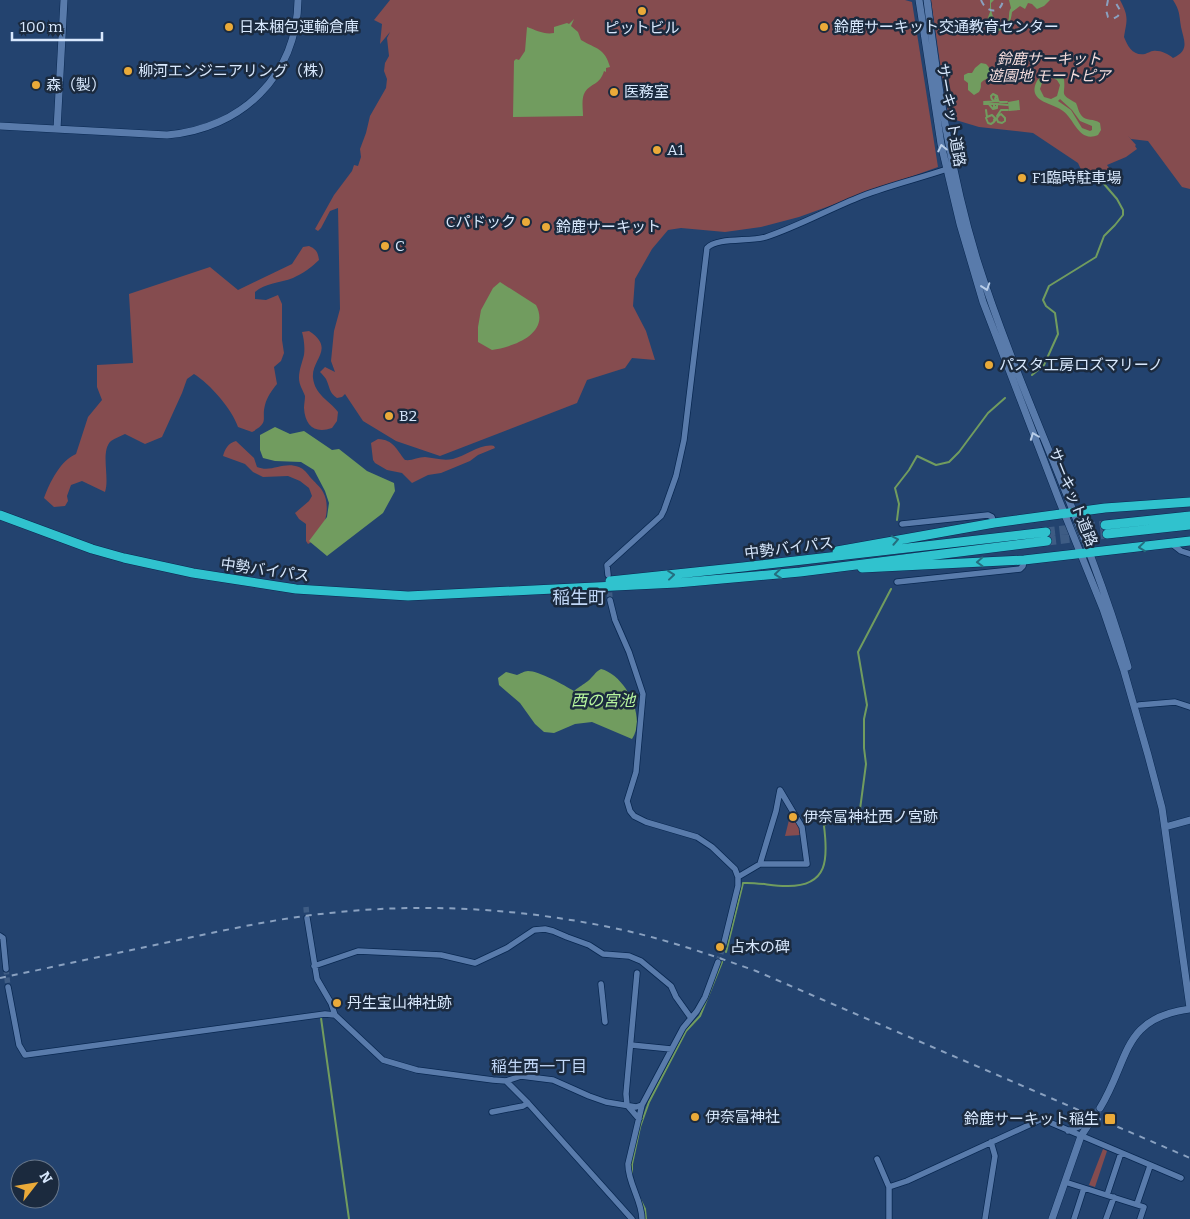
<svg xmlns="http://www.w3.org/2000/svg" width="1190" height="1219" font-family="Bitter,'Noto Sans JP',serif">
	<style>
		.green { fill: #854c4f }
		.water { fill: #719c5f; fill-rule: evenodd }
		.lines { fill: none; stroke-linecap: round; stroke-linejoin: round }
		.stream { stroke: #719c5f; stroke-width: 2 }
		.minor-tunnel { stroke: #3e5c84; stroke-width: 5.5; stroke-dasharray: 5.5 3; stroke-linecap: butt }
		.tertiary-tunnel { stroke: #3e5c84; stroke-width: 7; stroke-dasharray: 7 3.5; stroke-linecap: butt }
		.trunk-tunnel { stroke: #3e5c84; stroke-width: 9; stroke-dasharray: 9 4.5; stroke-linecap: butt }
		.minor-casing { stroke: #092851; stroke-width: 7 }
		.tertiary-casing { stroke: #092851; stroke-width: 8 }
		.trunk-casing { stroke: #092851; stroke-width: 10 }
		.minor { stroke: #597bab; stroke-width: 5.5 }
		.tertiary { stroke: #597bab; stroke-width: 7 }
		.trunk { stroke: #30c2ce; stroke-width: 9 }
		.rail { stroke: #8aa1c0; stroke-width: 2; stroke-dasharray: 6 6; stroke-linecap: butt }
		.oneway { stroke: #b8cde8 }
		.oneway2 { stroke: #246e7f }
		.poi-dot { fill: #eaaa39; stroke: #1b2a3e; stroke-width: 2 }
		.labels { text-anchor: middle; stroke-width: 5; stroke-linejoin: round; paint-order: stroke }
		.poi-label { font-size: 15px; fill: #d8e8fd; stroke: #1b2a3e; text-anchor: start }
		.park-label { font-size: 15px; font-style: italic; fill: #f3dbdb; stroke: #1b2a3e }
		.street-label { font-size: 15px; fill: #d8e8fd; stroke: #1b2a3e }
		.water-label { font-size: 16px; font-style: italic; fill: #b7f59f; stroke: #1b2a3e }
		.neighbourhood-label { font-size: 16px; fill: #c1d7f7; stroke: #1b2a3e }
		.quarter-label { font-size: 18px; fill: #c1d7f7; stroke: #1b2a3e }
	</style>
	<rect width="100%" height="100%" fill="#23436f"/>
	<!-- green -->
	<path class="green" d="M 390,0 L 905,0 L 912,2 L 938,167 L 799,217 L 761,227 L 725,232 L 681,228 L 668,230 L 652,249 L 635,279 L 633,306 L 646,331 L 655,360 L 632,358 L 625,368 L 587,380 L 577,403 L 440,456 L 396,441 L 363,421 L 345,394 L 342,397 L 337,398 C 329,393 330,387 326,379 C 324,376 322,374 320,372 L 325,367 L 335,372 L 331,361 L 334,331 L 340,309 L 338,208 L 330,211 L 321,228 L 318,231 L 315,229 L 334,195 L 352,171 L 354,165 L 358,166 L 361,157 L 360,149 L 366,133 L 370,116 L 386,88 L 387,79 L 384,71 L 385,63 L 389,56 L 387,38 L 390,32 L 380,44 L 382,24 L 374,20 Z
		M 931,0 L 1120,0 C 1129,17 1127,19 1124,37 C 1128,47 1133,56 1145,54 C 1148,53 1151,51 1153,51 C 1160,50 1168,54 1173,58 C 1190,50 1184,41 1181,27 C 1179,14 1180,11 1173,0 L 1190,0 L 1190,189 L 1182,187 L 1148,141 L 1131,139 L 1128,136 L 1136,145 L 1135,146 L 1137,149 L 1126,157 L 1107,165 L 1110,169 L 1110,173 L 1105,173 L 1102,176 L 1095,179 L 1083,174 L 1078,163 L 1033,133 L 979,127 L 949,118 L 941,70 Z
		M 309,246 C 316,249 318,252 319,260 C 312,267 302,274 293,278 C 280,283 265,283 255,292 L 255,299 L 266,300 L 278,295 L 282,304 L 282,340 L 284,353 L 281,361 L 274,367 L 277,384 C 272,390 267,397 265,405 C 261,420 270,422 252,432 L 238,427 C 232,409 210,384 194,374 L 187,379 L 182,393 L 162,437 L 145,444 L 125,434 C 121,436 115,438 111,441 C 100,451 110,478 105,492 L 82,481 L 71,485 L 67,496 L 68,501 L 65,506 L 54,507 L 44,498 C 50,482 60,461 76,454 L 88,417 L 102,400 L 97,387 L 97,365 L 133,363 L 129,294 L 210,267 L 238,290 L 292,264 L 303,247 Z
		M 309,331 C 336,349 311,359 313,378 C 315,395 329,400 338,412 L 337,421 L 332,428 C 315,434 305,426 304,408 C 304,404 305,400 305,396 C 303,390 299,385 299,378 C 299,370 302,363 304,355 C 305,348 304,339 302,332 Z
		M 378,439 C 394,440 396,449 405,460 C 412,461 418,457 425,457 C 434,458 443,461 453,459 C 466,456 481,443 494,446 L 495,448 L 478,455 L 470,461 L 441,473 L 428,475 L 412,483 L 402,473 L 387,470 L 375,463 L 373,460 L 371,443 Z
		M 236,441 L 254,458 L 257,467 C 272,473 283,461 299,467 C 304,469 307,473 310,477 C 314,482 320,486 323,492 C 332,507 324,537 308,544 L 306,541 L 306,524 L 299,519 L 295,513 L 309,501 L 312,496 L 309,488 L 300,481 L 288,476 L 263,477 L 253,472 L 245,464 L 223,456 C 225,449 228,443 236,441 Z
		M 791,812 L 801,827 L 801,835 L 785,836 Z
		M 1103,1149 L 1107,1151 L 1095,1187 L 1089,1185 Z"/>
	<!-- water -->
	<path class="water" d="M 990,0 L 994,0 L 991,3 C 991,13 992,20 1002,24 L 1008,21 C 1010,16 1008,12 1011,8 L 1009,0 L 1050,0 L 1044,6 L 1037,9 L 1032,4 L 1028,3 L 1025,9 L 1020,6 L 1012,12 C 1011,22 1008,27 999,31 L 990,28 L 986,23 L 990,12 Z
		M 574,19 L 571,26 L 578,32 L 581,40 C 596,49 605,48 610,67 L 606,68 L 606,72 L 604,71 C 600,85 591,83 585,92 C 581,98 583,109 583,116 L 513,117 L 514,61 L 516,59 L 519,60 L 525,51 L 527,27 C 536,30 544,35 554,33 L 554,27 L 567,23 L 569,24 Z
		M 981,63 L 986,64 C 990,68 992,72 988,78 C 976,84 984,83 979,92 L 974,95 L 968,90 L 968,83 L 964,80 L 964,75 L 968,73 L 972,73 L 975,68 Z
		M 1015,65 L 1019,68 L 1022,65 L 1026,66 L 1025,69 L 1021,71 L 1021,75 L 1019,78 C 1013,78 1010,73 1011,67 Z
		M 1051,73 L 1061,76 L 1064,79 C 1066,96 1058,93 1076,103 C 1078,107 1078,111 1081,115 C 1086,122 1094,118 1100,123 L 1101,130 L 1098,135 C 1079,143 1075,120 1063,111 C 1053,103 1028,102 1036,83 C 1039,76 1045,74 1051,73 ZM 1050,77 L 1057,80 L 1060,85 L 1057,96 L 1051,99 L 1044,97 L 1040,89 L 1043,80 ZM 1060,99 L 1072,110 L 1080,121 L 1092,126 L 1092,130 L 1090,131 L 1082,128 L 1071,110 L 1058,101 Z
		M 1019,100 L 1020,110 L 1009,111 L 1008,102 Z
		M 500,282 L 536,305 C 551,334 513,347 492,350 L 478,342 L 478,327 L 481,310 L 493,288 Z
		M 275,427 L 290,434 L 304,431 L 332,450 L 339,449 L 367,471 L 394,483 L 395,491 L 383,513 L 327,556 L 309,541 L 327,517 L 329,503 L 325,491 L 314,470 L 301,462 L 275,461 L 263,458 L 260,450 L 260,435 Z
		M 601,669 C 625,675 647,717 632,739 L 592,722 L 575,724 L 554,733 L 544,732 L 535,724 L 520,703 L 499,685 L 498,678 L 506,672 L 517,675 C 520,674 524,671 528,671 C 539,671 564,685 574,691 C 580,686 583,685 588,681 C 593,677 595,672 601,669 Z"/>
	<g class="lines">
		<!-- stream -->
		<path class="stream" d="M 996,96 L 995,99 L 1000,102 L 1007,102
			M 984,102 C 988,102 994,102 998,100 L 997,96 L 993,94 L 991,96 C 991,100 994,102 998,101
			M 988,103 L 993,109 L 997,108 L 997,105
			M 984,104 L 997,104
			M 994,104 L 994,107 L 996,107
			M 997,104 L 1008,105
			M 986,110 L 987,117
			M 997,116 L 1001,110 L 1008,110
			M 987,117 L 992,115 L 995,118 L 994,120
			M 986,118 L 988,123 L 991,124 C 996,122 996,117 1001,114 L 1005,118 L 1005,121 L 1002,123 L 998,122 L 997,119
			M 1032,375 L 1044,365 L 1058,334 L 1055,313 L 1046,306 L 1043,300 L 1049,286 L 1096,257 L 1104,236 L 1115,225 L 1123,215 L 1123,210 L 1117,199 L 1098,177
			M 897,520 L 899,504 L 895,488 L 909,470 L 917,456 L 936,465 L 949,462 L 959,452 L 988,413 L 1005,398
			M 726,952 L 743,883 C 757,882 772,886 786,886 C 829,887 828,858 824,826 L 827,823 L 854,822 L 859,817 L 866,764 L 864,748 L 864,719 L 867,705 L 858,652 L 891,589
			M 321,1018 L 349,1219
			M 632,1174 L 632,1164 L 640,1127 L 649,1102 L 686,1031 L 700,1016 L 722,962
			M 640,1199 L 645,1209 L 646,1219"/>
		<!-- minor-tunnel -->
		<path class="minor-tunnel" d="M 609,584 L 610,600
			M 306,907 L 307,918
			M 718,962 L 723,947
			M 6,969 L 8,987"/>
		<!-- tertiary-tunnel -->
		<path class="tertiary-tunnel" d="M 1091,1121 L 1100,1108"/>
		<!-- trunk-tunnel -->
		<path class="trunk-tunnel" d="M 1046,532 L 1105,525
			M 1047,541 L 1107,534"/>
		<defs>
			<path id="minor" d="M 902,524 L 988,515 L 992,517 L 994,523
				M 1172,544 L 1181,551 L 1190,554
				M 608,575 L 607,565 L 661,516 L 664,510 L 676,476 L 684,440 L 707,248 C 717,237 750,242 766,237 C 799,226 829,209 862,196 C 891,185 921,178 950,168
				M 897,582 L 1020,569 L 1023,566 L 1024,560
				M 610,600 L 615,620 L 629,652 L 643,694 L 636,772 L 627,801 L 630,811 L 634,816 L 646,822 L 697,837 L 712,847 L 735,869 L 738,877 L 738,886 L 723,947
				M 1139,705 L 1175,702 L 1190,707
				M 738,877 L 760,864 L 776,811 L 780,790 L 802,827 L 807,864 L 760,864
				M 307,918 L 317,979 L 331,1003 L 335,1015 L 383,1060 L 417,1070 L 493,1080 L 506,1081 L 521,1076 L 553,1080 L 589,1096 L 606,1102 L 636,1107 L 642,1105
				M 0,936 L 3,938 L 6,969
				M 314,966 L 358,951 L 441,955 L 475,963 L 507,948 L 534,930 L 545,929 L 553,931 L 567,937 L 589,945 L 603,954 L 629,956 L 641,961 L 671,986 L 676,997 L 691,1018
				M 637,973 L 626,1094 L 627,1105 L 639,1119
				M 601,984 L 605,1022
				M 8,987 L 19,1045 L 25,1055 L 325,1014 L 335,1015
				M 631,1045 L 671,1049
				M 506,1081 L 528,1103 L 632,1219
				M 492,1112 L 523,1106 L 528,1103
				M 1068,1131 L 1089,1123
				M 877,1159 L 889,1187
				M 1065,1182 L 1144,1207 L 1140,1219
				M 1107,1195 L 1121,1153
				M 1137,1204 L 1150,1166
				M 642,1219 C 642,1200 628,1184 628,1164 L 642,1105 L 683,1028 L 697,1011 L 705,997 L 718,962
				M 889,1219 L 889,1187 L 907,1181 L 1042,1119 L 1181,1178
				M 985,1219 L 995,1156 L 991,1142
				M 1074,1219 L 1084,1188
				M 1106,1219 L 1114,1197"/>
			<path id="tertiary" d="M 919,0 L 941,144 L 960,224 L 983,302 L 1059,500 L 1103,609 L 1124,671 L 1148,755 L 1162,808 L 1190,1008
				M 927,0 C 938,87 951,175 977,260 C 1021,398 1088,528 1128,667
				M 0,126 L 167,135 C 241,129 297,76 298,0
				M 57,129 L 64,0
				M 1165,827 L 1190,820
				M 1100,1108 C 1130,1059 1121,1018 1190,1009
				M 1052,1219 L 1081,1136 L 1091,1121"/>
			<path id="trunk" d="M 0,515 L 92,549 L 124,558 L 193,573 L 296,589 L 408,596 L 677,583 L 800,572 L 1047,541
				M 1105,525 L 1190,516
				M 1107,534 L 1190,525
				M 837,551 L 994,523 L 1105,508 L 1190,502
				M 862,568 L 1024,560 L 1190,541
				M 610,581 L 743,567 L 1046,532"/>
		</defs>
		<!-- minor casing -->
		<use href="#minor" class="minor-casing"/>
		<!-- tertiary casing -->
		<use href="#tertiary" class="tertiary-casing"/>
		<!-- trunk casing -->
		<use href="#trunk" class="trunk-casing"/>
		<!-- minor -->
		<use href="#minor" class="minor"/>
		<!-- tertiary -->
		<use href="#tertiary" class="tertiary"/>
		<!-- trunk -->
		<use href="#trunk" class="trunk"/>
		<!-- rail -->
		<path class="rail" d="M 981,0 C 986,13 1001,15 1003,0
			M 1108,0 L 1106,10 L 1108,17 L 1113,19 L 1118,16 L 1120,10 L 1114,0
			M 0,978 C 58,966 116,953 174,941 C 226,930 278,918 330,913 C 421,903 514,908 604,926 C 656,936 706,953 756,971 L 1190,1158"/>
	</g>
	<!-- one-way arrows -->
	<defs><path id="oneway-chevron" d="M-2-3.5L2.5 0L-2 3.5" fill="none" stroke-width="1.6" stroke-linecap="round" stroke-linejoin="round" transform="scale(1.25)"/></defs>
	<g class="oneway">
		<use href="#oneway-chevron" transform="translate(942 148) rotate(-102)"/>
		<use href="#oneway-chevron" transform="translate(986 287) rotate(71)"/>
		<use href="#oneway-chevron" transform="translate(1034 436) rotate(-111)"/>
	</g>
	<g class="oneway2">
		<use href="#oneway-chevron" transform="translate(895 540) rotate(-11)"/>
		<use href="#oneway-chevron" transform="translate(1142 547) rotate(174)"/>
		<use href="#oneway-chevron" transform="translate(980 562) rotate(177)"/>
		<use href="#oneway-chevron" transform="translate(778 574) rotate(174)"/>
		<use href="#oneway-chevron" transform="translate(671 575) rotate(-6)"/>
	</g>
	<!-- markers -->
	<g class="poi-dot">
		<circle cx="642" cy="11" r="5"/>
		<circle cx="229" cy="27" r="5"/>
		<circle cx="824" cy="27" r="5"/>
		<circle cx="128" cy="71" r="5"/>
		<circle cx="36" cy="85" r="5"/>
		<circle cx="614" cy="92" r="5"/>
		<circle cx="657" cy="150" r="5"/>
		<circle cx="1022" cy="178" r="5"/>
		<circle cx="526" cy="222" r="5"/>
		<circle cx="546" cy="227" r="5"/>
		<circle cx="385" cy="246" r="5"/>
		<circle cx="989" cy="365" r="5"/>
		<circle cx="389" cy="416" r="5"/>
		<circle cx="793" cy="817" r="5"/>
		<circle cx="720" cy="947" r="5"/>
		<circle cx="337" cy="1003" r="5"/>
		<circle cx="695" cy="1117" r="5"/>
		<rect x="1104" y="1113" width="12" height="12" rx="2.5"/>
	</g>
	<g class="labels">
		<!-- poi labels -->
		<g class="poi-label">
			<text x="239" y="32">日本梱包運輸倉庫</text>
			<text x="834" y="32">鈴鹿サーキット交通教育センター</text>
			<text x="642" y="33" text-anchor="middle">ピットビル</text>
			<text x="138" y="76">柳河エンジニアリング（株）</text>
			<text x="46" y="90">森（製）</text>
			<text x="624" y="97">医務室</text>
			<text x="667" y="155">A1</text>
			<text x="1032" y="183">F1臨時駐車場</text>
			<text x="516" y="227" text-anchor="end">Cパドック</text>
			<text x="556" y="232">鈴鹿サーキット</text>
			<text x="395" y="251">C</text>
			<text x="999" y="370">パスタ工房ロズマリーノ</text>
			<text x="399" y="421">B2</text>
			<text x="803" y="822">伊奈冨神社西ノ宮跡</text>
			<text x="730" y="952">占木の碑</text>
			<text x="347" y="1008">丹生宝山神社跡</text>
			<text x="705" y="1122">伊奈冨神社</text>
			<text x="1099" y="1124" text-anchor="end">鈴鹿サーキット稲生</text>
		</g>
		<!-- park labels -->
		<g class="park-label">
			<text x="1049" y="64">鈴鹿サーキット<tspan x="1049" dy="17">遊園地 モートピア</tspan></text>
		</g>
		<!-- street labels -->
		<g class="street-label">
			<text transform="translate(951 115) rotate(80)" y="5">サーキット道路</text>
			<text transform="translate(1073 497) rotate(68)" y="5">サーキット道路</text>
			<text transform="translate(789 548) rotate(-7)" y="5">中勢バイパス</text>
			<text transform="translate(265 570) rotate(8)" y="5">中勢バイパス</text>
		</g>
		<!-- water labels -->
		<g class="water-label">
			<text x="603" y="706">西の宮池</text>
		</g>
		<!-- neighbourhood labels -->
		<g class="neighbourhood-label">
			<text x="539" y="1072">稲生西一丁目</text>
		</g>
		<!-- quarter labels -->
		<g class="quarter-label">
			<text x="579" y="604">稲生町</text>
		</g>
	</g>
	<!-- north arrow -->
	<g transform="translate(35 1184) rotate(59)"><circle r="24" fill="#1b2a3e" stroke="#67768a"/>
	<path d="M0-4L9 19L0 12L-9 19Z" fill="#eaaa39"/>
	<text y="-8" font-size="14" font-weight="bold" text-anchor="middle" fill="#d8e8fd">N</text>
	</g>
	<!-- scale -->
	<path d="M12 32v8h90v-8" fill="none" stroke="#d8e8fd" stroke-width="2.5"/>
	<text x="20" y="32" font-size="15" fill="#d8e8fd" stroke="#1b2a3e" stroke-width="4" paint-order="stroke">100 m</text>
</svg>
